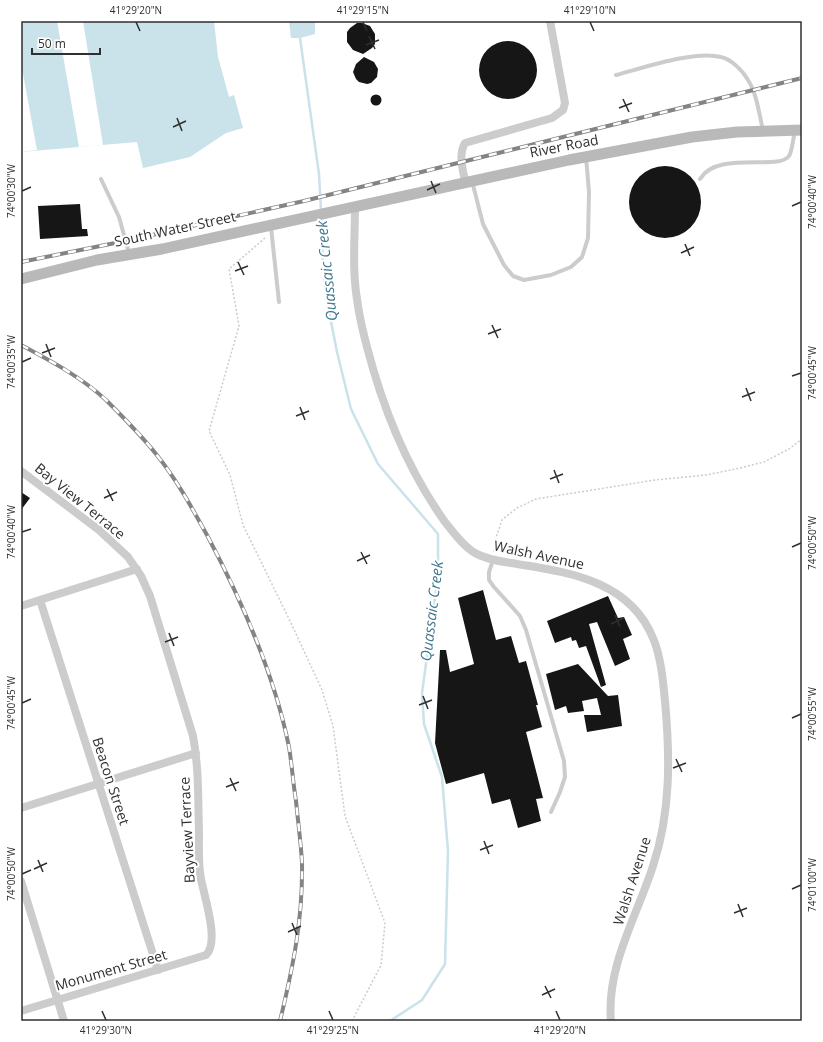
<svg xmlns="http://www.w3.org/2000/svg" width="823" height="1042" font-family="'Open Sans',sans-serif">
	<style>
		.water { fill: #cae2ea }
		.pier { fill: #fff }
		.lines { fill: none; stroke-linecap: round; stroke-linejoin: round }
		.stream { stroke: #cae2ea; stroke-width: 2.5 }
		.building { fill: #161616 }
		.path { stroke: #ccc; stroke-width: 1.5; stroke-dasharray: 2 2; stroke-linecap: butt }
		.lane { stroke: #ccc; stroke-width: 4 }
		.street { stroke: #ccc; stroke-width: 8 }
		.secondary { stroke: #b9b9b9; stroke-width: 11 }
		.rail-casing { stroke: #848484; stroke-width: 4 }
		.rail { stroke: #fff; stroke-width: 2.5; stroke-dasharray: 8; stroke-linecap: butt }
		.ticks { fill: none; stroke: #2f2f2f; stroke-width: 1.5 }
		.labels { text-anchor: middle; stroke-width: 4; stroke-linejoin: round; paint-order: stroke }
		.street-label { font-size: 14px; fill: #2f2f2f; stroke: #fff }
		.water-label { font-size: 15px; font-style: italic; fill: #40798e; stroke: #fff }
		.neatline { fill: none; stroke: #2f2f2f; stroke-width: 1.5 }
		.ticks-label { font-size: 10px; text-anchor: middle; fill: #2f2f2f }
	</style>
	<rect width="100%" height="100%" fill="#fff"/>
	<!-- water -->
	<path class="water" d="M 21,21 L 214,21 L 218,57 L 229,97 L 234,95 L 243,128 L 226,133 L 190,157 L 143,168 L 137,142 L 21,152 Z
		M 289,21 L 315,21 L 315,34 L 300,38 L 291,38 Z"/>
	<!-- pier -->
	<path class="pier" d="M 57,21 L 83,21 L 103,145 L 79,147 Z
		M 21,63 L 37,150 L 21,152 Z"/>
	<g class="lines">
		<!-- stream -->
		<path class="stream" d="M 300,38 L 319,174 L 321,210
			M 321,217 L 323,266 L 327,301 L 337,352 L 351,409 L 378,464 L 438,534 L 438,576 L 422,693 L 424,724 L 442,777 L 448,851 L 445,964 L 422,1000 L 390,1021"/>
	</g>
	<!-- building -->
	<path class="building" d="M 357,23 L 362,23 L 370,26 L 375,34 L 375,44 L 372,48 L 363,54 L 353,50 L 347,42 L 347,32 L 350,28 Z
		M479 70a29 29 0 1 1 58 0a29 29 0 1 1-58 0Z
		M 364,57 L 374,62 L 378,69 L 377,77 L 371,83 L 367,84 L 359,82 L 356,79 L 353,72 L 356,64 Z
		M370.5 100a5.5 5.5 0 1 1 11 0a5.5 5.5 0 1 1-11 0Z
		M629 202a36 36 0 1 1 72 0a36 36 0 1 1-72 0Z
		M 80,204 L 82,229 L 87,229 L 88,236 L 40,239 L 38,206 Z
		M 21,492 L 30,498 L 21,510 Z
		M 483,590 L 496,640 L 511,636 L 519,663 L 526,661 L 538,705 L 536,705 L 542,727 L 526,732 L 543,798 L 536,799 L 541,821 L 518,828 L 510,799 L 492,804 L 484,773 L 446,784 L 435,743 L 440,650 L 446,650 L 450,672 L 474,664 L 458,598 Z
		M 608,596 L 618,618 L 624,617 L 632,635 L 623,639 L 630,659 L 615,666 L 597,622 L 589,624 L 606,685 L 601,687 L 586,646 L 579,648 L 576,640 L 572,641 L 571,637 L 555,643 L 547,621 Z
		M 578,664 L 608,696 L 618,695 L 622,726 L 587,732 L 584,715 L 601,715 L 597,698 L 582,701 L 584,711 L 568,713 L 566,706 L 555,710 L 546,674 Z"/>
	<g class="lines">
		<!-- path -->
		<path class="path" d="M 265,238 L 229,269 L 239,326 L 209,431 L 230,475 L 243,525 L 291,623 L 322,690 L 333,726 L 345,816 L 385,923 L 381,965 L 352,1021
			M 494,552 L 496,538 L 502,520 L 517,508 L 536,499 L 655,480 L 706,475 L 740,468 L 764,462 L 789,449 L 802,439"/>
		<!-- lane -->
		<path class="lane" d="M 616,75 C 643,68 695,50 721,57 C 731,59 743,71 748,80 C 757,94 759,114 763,130
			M 101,179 L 119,217 L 129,253
			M 700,179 C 717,150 779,171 789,156 C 792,152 793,138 795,132
			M 472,181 L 483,224 L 504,265 L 513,276 L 524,280 L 551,275 L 571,267 L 582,257 L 588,238 L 589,192 L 586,157
			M 271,227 L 279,302
			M 493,560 L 489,572 L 489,580 L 494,587 L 520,616 L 526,630 L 564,761 L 565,777 L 560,792 L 551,812"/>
		<!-- street -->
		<path class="street" d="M 465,182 C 463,169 458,155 465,143 L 552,118 L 563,110 L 565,103 L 550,21
			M 355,206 C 355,237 352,269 357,299 C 359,315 363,332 367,347 C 383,409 408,470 445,522 C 454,533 463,546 475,553 C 489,561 508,562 523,565 C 575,573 631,584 653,638 C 661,657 663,680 665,701 C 670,756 671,812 653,866 C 637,916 606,967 611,1021
			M 21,471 L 99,530 L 128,557 L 141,576 L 150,596 L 193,736 C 199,768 198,800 199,833 C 199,848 198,864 201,879 C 204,896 220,942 206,955 L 21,1011
			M 40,600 L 158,970
			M 21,606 L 137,569
			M 21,808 L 196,753
			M 21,881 L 64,1021"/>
		<!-- secondary -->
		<path class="secondary" d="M 21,279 L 97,260 L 162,249 L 569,160 L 692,137 L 737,132 L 802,130"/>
		<defs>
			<path id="rail" d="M 21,262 L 125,241 L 304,201 L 802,78
				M 21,345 C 51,361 81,377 106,400 C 123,417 141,435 156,454 C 177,480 192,508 208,537 C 243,603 274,673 289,747 C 292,765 293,783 296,801 C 298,822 301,843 302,863 C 303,919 293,967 280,1021"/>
		</defs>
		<!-- rail casing -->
		<use href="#rail" class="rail-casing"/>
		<!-- rail -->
		<use href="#rail" class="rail"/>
	</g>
	<!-- ticks -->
	<path class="ticks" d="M 136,22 L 140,31M 363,22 L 367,31M 590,22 L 594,31M 369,36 L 375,49M 366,45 L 379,40M 623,99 L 629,112M 619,108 L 632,103M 177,118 L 182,131M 173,127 L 186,121M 431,181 L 436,193M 427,190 L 440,184M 22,191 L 31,187M 792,206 L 801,202M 685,244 L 690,256M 681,253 L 694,247M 238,262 L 244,275M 235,271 L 248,266M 492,325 L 498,338M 488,334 L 501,329M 46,344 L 51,357M 42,353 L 55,348M 22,362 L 31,358M 792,376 L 801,373M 746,388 L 751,401M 742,397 L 755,392M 300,407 L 305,420M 296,416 L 309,411M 554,470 L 559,483M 550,479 L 563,474M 107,489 L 113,501M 104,498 L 117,492M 22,532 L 31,529M 792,547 L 801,543M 361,552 L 367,564M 357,561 L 370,555M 615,615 L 620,627M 611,624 L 624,618M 169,633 L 174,646M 165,642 L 178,637M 423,696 L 428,709M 22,703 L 31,699M 419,705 L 432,700M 792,718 L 801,714M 676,759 L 682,772M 673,768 L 686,763M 230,778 L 236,791M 226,787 L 239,782M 484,841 L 489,854M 480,850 L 493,845M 38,860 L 43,872M 34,869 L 47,863M 22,874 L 31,870M 792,889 L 801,885M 738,904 L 743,917M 734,913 L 747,908M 292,923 L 297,935M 288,932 L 301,926M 545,986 L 551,998M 542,995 L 555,989M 102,1011 L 106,1020M 329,1011 L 333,1020M 556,1011 L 560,1020"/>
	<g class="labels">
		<!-- street labels -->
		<g class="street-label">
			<text transform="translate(564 146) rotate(-11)" y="5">River Road</text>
			<text transform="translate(175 229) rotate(-12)" y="5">South Water Street</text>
			<text transform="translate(80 501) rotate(39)" y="5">Bay View Terrace</text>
			<text transform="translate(539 555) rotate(12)" y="5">Walsh Avenue</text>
			<text transform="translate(111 781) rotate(72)" y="5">Beacon Street</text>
			<text transform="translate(187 830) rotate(-93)" y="5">Bayview Terrace</text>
			<text transform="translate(632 881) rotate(-72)" y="5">Walsh Avenue</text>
			<text transform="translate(111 970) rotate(-16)" y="5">Monument Street</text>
		</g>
		<!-- water labels -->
		<g class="water-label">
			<text transform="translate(327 271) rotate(-96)" y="5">Quassaic Creek</text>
			<text transform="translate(432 611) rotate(-83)" y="5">Quassaic Creek</text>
		</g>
	</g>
	<!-- border -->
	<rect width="823" height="1042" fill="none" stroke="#ffffff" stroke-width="44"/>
	<!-- scale -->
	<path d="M32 48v6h68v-6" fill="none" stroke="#2f2f2f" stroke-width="2"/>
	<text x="38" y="48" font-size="12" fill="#2f2f2f" stroke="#ffffff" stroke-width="3" paint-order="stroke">50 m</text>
	<rect x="22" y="22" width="779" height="998" class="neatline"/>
	<g class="ticks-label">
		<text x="136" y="14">41°29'20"N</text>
		<text x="363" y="14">41°29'15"N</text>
		<text x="590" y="14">41°29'10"N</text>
		<text transform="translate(11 191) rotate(-90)" y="4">74°00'30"W</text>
		<text transform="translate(812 202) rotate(-90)" y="4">74°00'40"W</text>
		<text transform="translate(11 362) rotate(-90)" y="4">74°00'35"W</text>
		<text transform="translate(812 373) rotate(-90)" y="4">74°00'45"W</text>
		<text transform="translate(11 532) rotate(-90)" y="4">74°00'40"W</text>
		<text transform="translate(812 543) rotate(-90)" y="4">74°00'50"W</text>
		<text transform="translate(11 703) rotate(-90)" y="4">74°00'45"W</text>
		<text transform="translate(812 714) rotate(-90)" y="4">74°00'55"W</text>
		<text transform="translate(11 874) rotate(-90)" y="4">74°00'50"W</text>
		<text transform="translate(812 885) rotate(-90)" y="4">74°01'00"W</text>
		<text x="106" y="1034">41°29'30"N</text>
		<text x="333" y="1034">41°29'25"N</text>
		<text x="560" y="1034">41°29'20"N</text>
	</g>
</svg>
